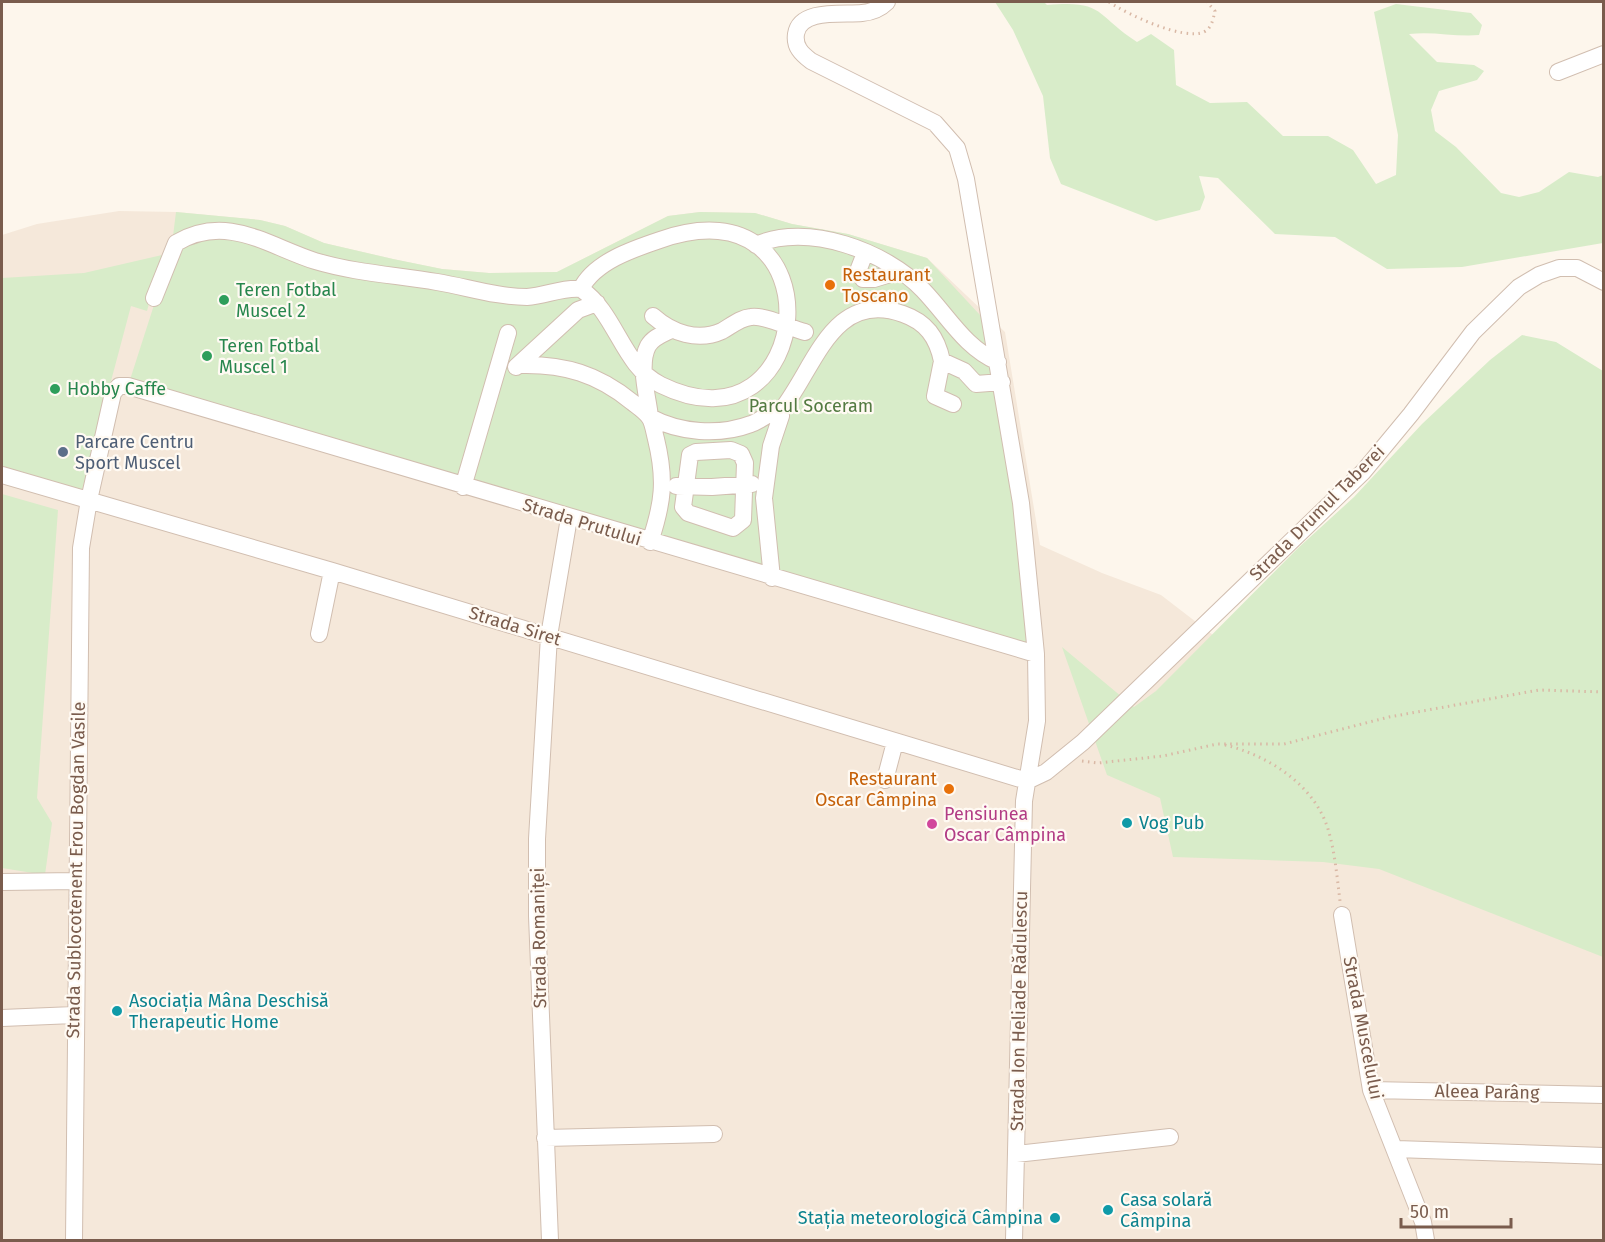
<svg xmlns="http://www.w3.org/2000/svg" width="1605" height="1242" font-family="'Fira Sans',sans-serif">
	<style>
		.residential { fill: #f5e8da }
		.green { fill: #d8ecc9 }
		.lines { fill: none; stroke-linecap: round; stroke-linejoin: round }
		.minor-casing { stroke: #d1beb0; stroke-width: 18 }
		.path { stroke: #d9b8a5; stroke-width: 3; stroke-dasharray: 1.5 4.5; stroke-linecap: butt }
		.minor { stroke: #fff; stroke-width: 16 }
		.food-dot { fill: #e8710a; stroke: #fffaf3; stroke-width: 2 }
		.leisure-dot { fill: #2e9e5b; stroke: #fffaf3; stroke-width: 2 }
		.service-dot { fill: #5c6f8a; stroke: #fffaf3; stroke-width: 2 }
		.culture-dot { fill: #0f9aa8; stroke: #fffaf3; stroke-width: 2 }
		.hotel-dot { fill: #d1479c; stroke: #fffaf3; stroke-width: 2 }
		.labels { text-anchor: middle; stroke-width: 4.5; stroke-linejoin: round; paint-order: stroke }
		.food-label { font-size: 18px; fill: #c56008; stroke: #fffaf3; text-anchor: start }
		.leisure-label { font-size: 18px; fill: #27864d; stroke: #fffaf3; text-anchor: start }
		.park-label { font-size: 18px; fill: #537a41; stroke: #fffaf3 }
		.service-label { font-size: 18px; fill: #4e5e75; stroke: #fffaf3; text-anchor: start }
		.street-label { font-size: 18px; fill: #7a5c4d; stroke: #fffaf3 }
		.hotel-label { font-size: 18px; fill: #b23c85; stroke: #fffaf3; text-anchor: start }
		.culture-label { font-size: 18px; fill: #0d838f; stroke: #fffaf3; text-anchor: start }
	</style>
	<rect width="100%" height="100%" fill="#fdf6ec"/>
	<!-- residential -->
	<path class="residential" d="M 119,211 L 176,212 L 260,220 L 285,226 L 324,243 L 393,259 L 442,269 L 489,273 L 557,272 L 668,216 L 700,212 L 755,213 L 792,224 L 848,234 L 927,258 L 1005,332 L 1040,545 L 1102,573 L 1161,595 L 1239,655 L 1603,894 L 1603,1240 L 2,1240 L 2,235 L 37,224 Z"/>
	<!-- green -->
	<path class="green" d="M 995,2 L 1044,2 L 1047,5 C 1105,0 1094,14 1137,42 L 1151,34 L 1174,50 L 1176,85 L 1210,103 L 1247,102 L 1283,136 L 1328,136 L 1353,150 L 1376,184 L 1396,175 L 1398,135 L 1374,12 L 1396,4 L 1471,13 L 1482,25 L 1479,35 C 1455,37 1433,31 1409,34 L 1437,62 L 1474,65 L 1484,71 L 1477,80 L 1439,91 L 1431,110 L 1435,131 L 1456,147 L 1501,193 L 1519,197 L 1539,192 L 1569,172 L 1598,177 L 1603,175 L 1603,243 L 1462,267 L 1387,269 L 1335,237 L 1275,234 L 1218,178 L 1199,176 L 1205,197 L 1200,210 L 1156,221 L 1061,184 L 1050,158 L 1043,96 L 1013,30 Z
		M 176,212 L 260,220 L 285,226 L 324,243 L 393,259 L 442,269 L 489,273 L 557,272 L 668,216 L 700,212 L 755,213 L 792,224 L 848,234 L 927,258 L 993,329 L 1036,654 L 128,386 L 171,252 Z
		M 162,255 L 147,311 L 131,306 L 82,490 L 2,466 L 2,278 L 84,273 Z
		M 1522,335 L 1556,342 L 1603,371 L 1603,957 L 1379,869 L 1323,862 L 1173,857 L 1160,798 L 1107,775 L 1062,647 L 1134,707 L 1156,691 L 1297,549 L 1354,497 L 1422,424 L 1490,360 Z
		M 2,494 L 58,510 L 37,798 L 52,823 L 45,875 L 2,868 Z"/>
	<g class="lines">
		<defs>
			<path id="minor" d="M 887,2 C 880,9 873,12 862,13 C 844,15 800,8 796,34 C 794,47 802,54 811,61 L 935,123 L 957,148 L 966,179 L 1021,503 L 1036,654 L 1037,721 L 1024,801 L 1014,1240
				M 1558,72 L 1604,54
				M 756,245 C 807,222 886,251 923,290 C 948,316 965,348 998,362
				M 865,253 L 858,271 L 863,279 L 874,279 L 900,271
				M 154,298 L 176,243 C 227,213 268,246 315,261 C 355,273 396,275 437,282 C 467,287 497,297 527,297 C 546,296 562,287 581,289 C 617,314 622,366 661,385 C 817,462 842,176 660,240 C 633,249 594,262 581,289
				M 653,316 C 672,333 698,342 722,331 C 731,326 740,318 751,317 C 766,315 789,328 805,332
				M 671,330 C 663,334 653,337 648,346 C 638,365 648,397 650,417 C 680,433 719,436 751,424 C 760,421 767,414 776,411 L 781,416 L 771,446 L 764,498 L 772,578
				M 942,361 L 935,396 L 953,404
				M 521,365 C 564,364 598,374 632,402 C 637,406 645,411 649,417 C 653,422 654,432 656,439 C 666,480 663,503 650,542
				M 516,367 L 578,310 L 597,303
				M 779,413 C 814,372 831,288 903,314 C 926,322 937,337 942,361 L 964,371 L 976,384 L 1002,382
				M 731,450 L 741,454 L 745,463 L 743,520 L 733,528 L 688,513 L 683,507 L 690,455 L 696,452 Z
				M 2,475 L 332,571 L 1027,781
				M 676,486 L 712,487 L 752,484
				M 463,487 L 508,333
				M 319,634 L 332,571
				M 885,780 L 895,742
				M 1027,781 L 1046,772 L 1083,742 L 1363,472 L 1411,414 L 1473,332 L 1519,287 L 1539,275 L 1559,268 L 1577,268 L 1604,282
				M 2,882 L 76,881
				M 1342,915 L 1371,1090 L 1423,1222 L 1426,1240
				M 2,1018 L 74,1015
				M 1371,1090 L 1604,1095
				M 545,1138 L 714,1134
				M 1396,1149 L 1604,1156
				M 1016,1154 L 1170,1137
				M 74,1240 L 81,548 L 89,500 L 113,393 L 119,386 L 128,386 L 1036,654
				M 550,1240 L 537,916 L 537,839 L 549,636 L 569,518"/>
		</defs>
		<!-- minor casing -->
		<use href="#minor" class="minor-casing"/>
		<!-- path -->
		<path class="path" d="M 1109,2 C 1127,14 1183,41 1204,32 C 1212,28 1213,19 1215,11 L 1207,2
			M 1225,745 C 1267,755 1314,784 1328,829 C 1335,852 1337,877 1340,901
			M 1082,761 L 1098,763 L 1163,756 L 1217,744 L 1284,744 L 1389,717 L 1539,690 L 1604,692"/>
		<!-- minor -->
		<use href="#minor" class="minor"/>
	</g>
	<!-- markers -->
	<g class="food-dot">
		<circle cx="830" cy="285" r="6"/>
		<circle cx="949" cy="789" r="6"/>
	</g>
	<g class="leisure-dot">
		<circle cx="224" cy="300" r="6"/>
		<circle cx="207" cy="356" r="6"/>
		<circle cx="55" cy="389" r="6"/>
	</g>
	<circle class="service-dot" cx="63" cy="452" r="6"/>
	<g class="culture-dot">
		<circle cx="1127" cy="823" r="6"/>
		<circle cx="117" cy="1011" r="6"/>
		<circle cx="1108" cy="1210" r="6"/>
		<circle cx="1055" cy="1218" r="6"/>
	</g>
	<circle class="hotel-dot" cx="932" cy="824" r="6"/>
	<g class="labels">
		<!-- food labels -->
		<g class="food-label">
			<text x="842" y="281">Restaurant<tspan x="842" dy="21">Toscano</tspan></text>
			<text x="937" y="785" text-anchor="end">Restaurant<tspan x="937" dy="21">Oscar Câmpina</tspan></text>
		</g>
		<!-- leisure labels -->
		<g class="leisure-label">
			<text x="236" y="296">Teren Fotbal<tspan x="236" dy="21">Muscel 2</tspan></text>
			<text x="219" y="352">Teren Fotbal<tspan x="219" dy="21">Muscel 1</tspan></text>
			<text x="67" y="395">Hobby Caffe</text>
		</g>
		<!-- park labels -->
		<g class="park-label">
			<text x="811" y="412">Parcul Soceram</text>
		</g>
		<!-- service labels -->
		<g class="service-label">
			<text x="75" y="448">Parcare Centru<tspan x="75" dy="21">Sport Muscel</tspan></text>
		</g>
		<!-- street labels -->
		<g class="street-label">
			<text transform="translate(1317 513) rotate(-45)" y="6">Strada Drumul Taberei</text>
			<text transform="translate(582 522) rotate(17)" y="6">Strada Prutului</text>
			<text transform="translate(515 626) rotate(17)" y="6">Strada Siret</text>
			<text transform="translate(76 870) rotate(-89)" y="6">Strada Sublocotenent Erou Bogdan Vasile</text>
			<text transform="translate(539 938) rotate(-91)" y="6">Strada Romaniței</text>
			<text transform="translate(1019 1011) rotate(-89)" y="6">Strada Ion Heliade Rădulescu</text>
			<text transform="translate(1363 1028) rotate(79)" y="6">Strada Muscelului</text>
			<text transform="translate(1487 1092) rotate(1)" y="6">Aleea Parâng</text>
		</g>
		<!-- hotel labels -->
		<g class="hotel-label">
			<text x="944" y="820">Pensiunea<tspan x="944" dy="21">Oscar Câmpina</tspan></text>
		</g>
		<!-- culture labels -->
		<g class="culture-label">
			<text x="1139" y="829">Vog Pub</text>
			<text x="129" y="1007">Asociația Mâna Deschisă<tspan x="129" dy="21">Therapeutic Home</tspan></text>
			<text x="1120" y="1206">Casa solară<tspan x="1120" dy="21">Câmpina</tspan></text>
			<text x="1043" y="1224" text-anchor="end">Stația meteorologică Câmpina</text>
		</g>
	</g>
	<!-- border -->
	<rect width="1605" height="1242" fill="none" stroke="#7a5c4d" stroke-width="6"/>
	<!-- scale -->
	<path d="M1401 1218v9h110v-9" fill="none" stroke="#7a5c4d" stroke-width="3"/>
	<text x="1410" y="1218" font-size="18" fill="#7a5c4d" stroke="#fffaf3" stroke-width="4.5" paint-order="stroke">50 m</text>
</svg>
